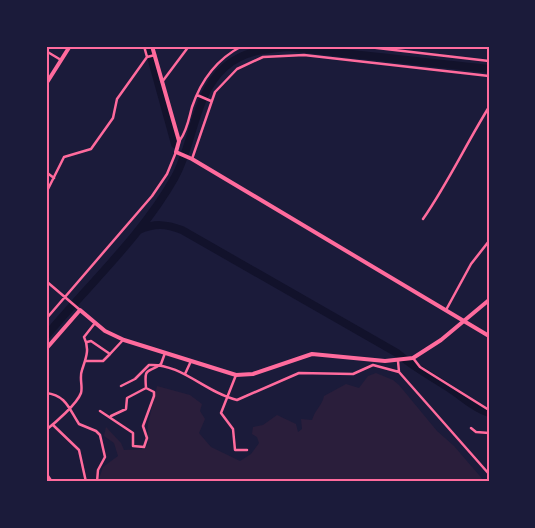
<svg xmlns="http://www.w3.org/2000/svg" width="535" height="528" font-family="Quicksand,sans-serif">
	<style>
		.green { fill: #2a1e3b }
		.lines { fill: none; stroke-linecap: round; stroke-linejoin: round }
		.river { stroke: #12122b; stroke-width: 8 }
		.minor { stroke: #ff6b9d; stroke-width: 2.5 }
		.secondary { stroke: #ff6b9d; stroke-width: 4 }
		.primary { stroke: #ff6b9d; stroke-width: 4 }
		.neatline { fill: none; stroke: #ff6b9d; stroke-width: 2 }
	</style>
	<rect width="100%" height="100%" fill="#1b1b3a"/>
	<!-- green -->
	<path class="green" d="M 376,373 L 393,380 L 399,385 L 437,431 L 454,446 L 485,482 L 98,482 L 103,467 L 118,456 L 114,443 L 104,436 L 106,427 L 121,443 L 124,450 L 145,449 L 148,443 L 148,424 L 157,386 L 190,395 L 202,404 L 200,411 L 205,419 L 199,433 L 211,447 L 240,461 L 251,454 L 259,443 L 257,437 L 252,434 L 253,427 L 263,425 L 277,415 L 296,424 L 298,432 L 302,429 L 301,419 L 312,420 C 316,408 322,406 324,396 L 346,384 L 359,388 L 368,376 Z"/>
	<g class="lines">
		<!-- river -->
		<path class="river" d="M 148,46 L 175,144
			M 139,230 C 155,223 166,224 182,230 L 397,353 C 413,367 431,376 449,388 C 463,397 473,408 489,413
			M 46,336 C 89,284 142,236 175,177 C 194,143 194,94 225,67 C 243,51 265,49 288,47 L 489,69"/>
		<!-- minor -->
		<path class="minor" d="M 144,46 L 147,57
			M 360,46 L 489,61
			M 46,51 L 61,60
			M 162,82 L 189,46
			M 197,95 L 211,101
			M 180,140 C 187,131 189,118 192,107 C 201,80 217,59 242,46
			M 192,159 L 215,92 L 237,69 L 263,57 L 304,55 L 489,76
			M 46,172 L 54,178
			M 46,193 L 64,157 L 91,149 L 113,118 L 117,99 L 147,57 L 155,55
			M 423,219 C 448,183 466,144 489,107
			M 46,281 L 80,310
			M 446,310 L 471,264 L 489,241
			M 46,319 L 152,196 L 167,174 L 176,152
			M 87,342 L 91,341 L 110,354 L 123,340
			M 413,358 L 420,367 L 489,410
			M 86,361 L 103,361 L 110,354
			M 398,361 L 399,372 L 489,474
			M 185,374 L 191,361
			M 236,375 L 221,413 L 233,429 L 235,450 L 247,450
			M 121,386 L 135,379 L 149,365 C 181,363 206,393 237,400 L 299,373 L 353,374 L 373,365 L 399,372
			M 46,393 C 66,395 69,409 79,424 L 96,431 L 100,435 L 105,457 L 98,470 L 97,482
			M 100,411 L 133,433 L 133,446 L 144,447 L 147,438 L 143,426 L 154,396 L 154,392 L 146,388
			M 111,416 L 126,409 L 127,398 L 146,388 C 144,365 148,374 161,364 L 165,353
			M 53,425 L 79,450 L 86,482
			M 471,428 L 476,432 L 489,433
			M 46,430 C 55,423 77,404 81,393 C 83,386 79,378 82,370 C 86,358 90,349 84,337 L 95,323
			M 46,473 L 52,482"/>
		<!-- secondary -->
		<path class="secondary" d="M 152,46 L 179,141 L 176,152 L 192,159 L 489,336
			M 46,84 L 70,46"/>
		<!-- primary -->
		<path class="primary" d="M 46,349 L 80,310 L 105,331 L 124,340 L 236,375 L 253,374 L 312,354 L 385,361 L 413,358 L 441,340 L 489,300"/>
	</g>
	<!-- border -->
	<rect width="535" height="528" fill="none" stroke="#1b1b3a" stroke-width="95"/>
	<rect x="48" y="48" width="440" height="432" class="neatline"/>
</svg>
